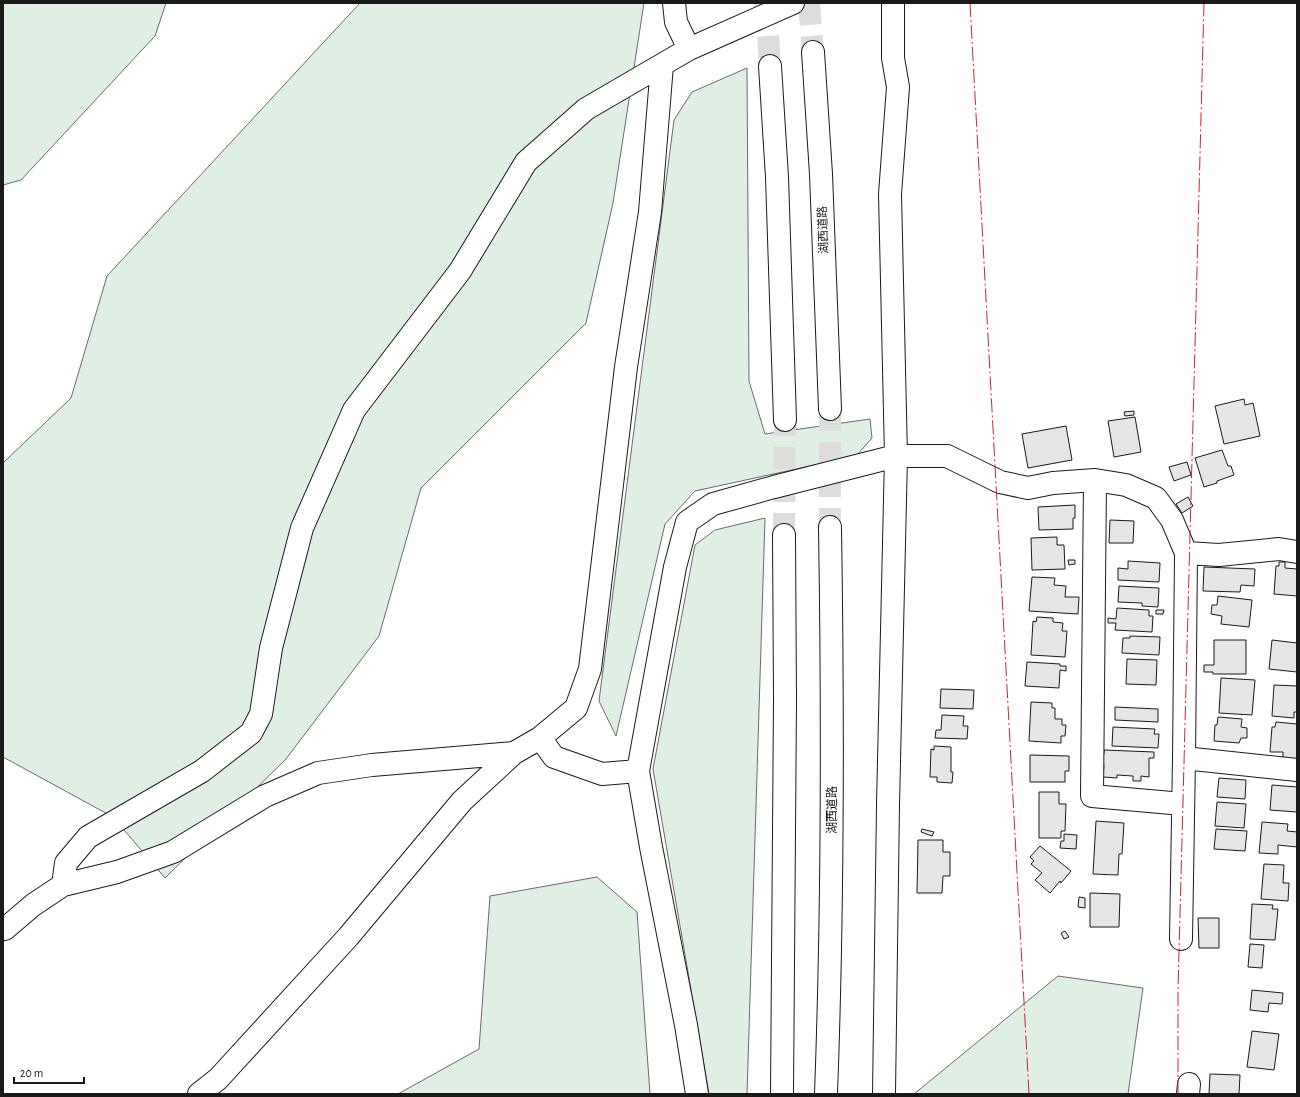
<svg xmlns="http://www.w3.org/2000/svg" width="1300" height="1097" font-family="'Alegreya Sans','Noto Sans JP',sans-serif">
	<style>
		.green { fill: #e0efe3; stroke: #6a6a6a }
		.building { fill: #e6e6e6; stroke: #1a1a1a }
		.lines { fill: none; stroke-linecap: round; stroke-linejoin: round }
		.highway-tunnel { stroke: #ddd; stroke-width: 22; stroke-dasharray: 22 11; stroke-linecap: butt }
		.minor-casing { stroke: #1a1a1a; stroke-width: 24 }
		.highway-casing { stroke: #1a1a1a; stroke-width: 24 }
		.minor { stroke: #fff; stroke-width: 22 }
		.highway { stroke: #fff; stroke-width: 22 }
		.power { stroke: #c62828; stroke-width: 1; stroke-dasharray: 14 3 2 3; stroke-linecap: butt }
		.labels { text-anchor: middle; stroke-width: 3; stroke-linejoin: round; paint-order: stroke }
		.street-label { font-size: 12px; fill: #1a1a1a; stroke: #fff }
	</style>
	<rect width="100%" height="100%" fill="#fff"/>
	<!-- green -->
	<path class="green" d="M 3,3 L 166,3 L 155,36 L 21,180 L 3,185 Z
		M 360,3 L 644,3 L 613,203 L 586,323 L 421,488 L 379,636 L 286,759 L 165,878 L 113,817 L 3,757 L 3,463 L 71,398 L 107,276 Z
		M 747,68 L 749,381 L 765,434 L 870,419 L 872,438 L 856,456 L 695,491 L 665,524 L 616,736 L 599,701 L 674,120 L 692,92 Z
		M 765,518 L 747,1094 L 709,1094 L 653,769 L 695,545 L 715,530 Z
		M 597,877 L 637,912 L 650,1094 L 398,1094 L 479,1049 L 490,896 Z
		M 1058,976 L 1143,988 L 1128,1094 L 914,1094 Z"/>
	<!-- building -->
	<path class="building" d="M 1244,399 L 1245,405 L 1253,403 L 1260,436 L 1224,444 L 1215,406 Z
		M 1134,411 L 1134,415 L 1125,416 L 1124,412 Z
		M 1135,417 L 1141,452 L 1114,457 L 1108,421 Z
		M 1066,426 L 1072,460 L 1028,468 L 1022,434 Z
		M 1222,450 L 1228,466 L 1231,466 L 1234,475 L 1217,481 L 1217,483 L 1204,487 L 1195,458 Z
		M 1187,462 L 1191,475 L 1174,481 L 1169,467 Z
		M 1188,497 L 1193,506 L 1182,513 L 1176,504 Z
		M 1075,505 L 1075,518 L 1073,518 L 1073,529 L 1039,530 L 1038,507 Z
		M 1110,520 L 1134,521 L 1133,543 L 1109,543 Z
		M 1057,537 L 1057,545 L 1064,545 L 1065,569 L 1032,570 L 1031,538 Z
		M 1068,560 L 1075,560 L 1075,564 L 1069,565 Z
		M 1128,561 L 1160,563 L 1159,582 L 1118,580 L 1118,568 L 1128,569 Z
		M 1279,562 L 1285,562 L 1285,568 L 1297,569 L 1297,596 L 1274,594 L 1276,566 L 1279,566 Z
		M 1204,567 L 1255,569 L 1254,586 L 1241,585 L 1240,592 L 1203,591 Z
		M 1032,577 L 1055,578 L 1054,585 L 1066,586 L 1065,597 L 1079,597 L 1078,614 L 1029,611 Z
		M 1119,586 L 1159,588 L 1158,607 L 1142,606 L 1142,603 L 1118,602 Z
		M 1218,596 L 1252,600 L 1249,627 L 1221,624 L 1222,616 L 1211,614 L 1212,605 L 1217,605 Z
		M 1117,608 L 1149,610 L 1149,616 L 1153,616 L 1152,632 L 1115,630 L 1116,623 L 1108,623 L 1108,618 L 1116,619 Z
		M 1156,610 L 1164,610 L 1163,614 L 1156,614 Z
		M 1037,617 L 1053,618 L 1053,622 L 1063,623 L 1062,631 L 1067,631 L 1065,657 L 1031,655 L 1033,621 L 1036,622 Z
		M 1130,636 L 1160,637 L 1159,655 L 1122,653 L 1123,638 L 1130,638 Z
		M 1214,640 L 1246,640 L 1246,674 L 1213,674 L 1213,672 L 1204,672 L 1204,665 L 1214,665 Z
		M 1272,640 L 1297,643 L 1297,672 L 1269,669 Z
		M 1127,659 L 1157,660 L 1156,685 L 1126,684 Z
		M 1027,662 L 1060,664 L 1060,666 L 1066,666 L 1066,671 L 1060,670 L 1059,688 L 1025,686 Z
		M 1221,678 L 1255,680 L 1252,715 L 1219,713 Z
		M 1274,685 L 1297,686 L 1297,712 L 1294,712 L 1294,718 L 1272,716 Z
		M 941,689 L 974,690 L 973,709 L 940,708 Z
		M 1031,702 L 1052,703 L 1052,708 L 1055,708 L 1055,719 L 1062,719 L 1062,725 L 1066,725 L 1065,736 L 1061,736 L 1061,743 L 1029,741 Z
		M 1115,707 L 1158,709 L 1158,722 L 1115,720 Z
		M 942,715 L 964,716 L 963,726 L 968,726 L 967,739 L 935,738 L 936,730 L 941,730 Z
		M 1218,717 L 1242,719 L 1241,727 L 1247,728 L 1247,738 L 1241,738 L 1239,743 L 1214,741 L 1215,725 L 1217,725 Z
		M 1276,722 L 1297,724 L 1297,759 L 1283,758 L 1283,752 L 1270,752 L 1272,727 L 1275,727 Z
		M 1113,727 L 1155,729 L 1154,734 L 1159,734 L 1158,748 L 1112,746 Z
		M 934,746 L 951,747 L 951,772 L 953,772 L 952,783 L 937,782 L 937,777 L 930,777 L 931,749 L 934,750 Z
		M 1104,750 L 1154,752 L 1154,758 L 1149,758 L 1149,777 L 1141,776 L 1141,781 L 1133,781 L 1133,776 L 1117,775 L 1117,778 L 1103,777 L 1104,765 L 1100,765 L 1101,753 L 1104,754 Z
		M 1030,755 L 1069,756 L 1069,771 L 1065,771 L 1065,782 L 1030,782 Z
		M 1219,778 L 1246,780 L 1245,799 L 1217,797 Z
		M 1272,785 L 1297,787 L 1297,812 L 1270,810 Z
		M 1039,792 L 1059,792 L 1059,804 L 1066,804 L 1065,831 L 1061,831 L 1061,838 L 1039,838 Z
		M 1217,802 L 1246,804 L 1244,828 L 1215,826 Z
		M 1096,821 L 1124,823 L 1122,854 L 1119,854 L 1118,875 L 1093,874 Z
		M 1262,822 L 1288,824 L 1287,831 L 1297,832 L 1297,847 L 1278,845 L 1278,854 L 1259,853 Z
		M 922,829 L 934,832 L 932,836 L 921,832 Z
		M 1216,829 L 1247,831 L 1245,851 L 1214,849 Z
		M 1064,834 L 1077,835 L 1076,849 L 1060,848 L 1061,841 L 1064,841 Z
		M 918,840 L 943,840 L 943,852 L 950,852 L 950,876 L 943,876 L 942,893 L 917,893 Z
		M 1040,846 L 1071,871 L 1061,883 L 1060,881 L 1050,893 L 1035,880 L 1042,873 L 1031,864 L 1034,861 L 1030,857 Z
		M 1264,864 L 1284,865 L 1283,883 L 1289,883 L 1288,901 L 1261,899 Z
		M 1090,893 L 1120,894 L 1119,927 L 1090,927 Z
		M 1079,897 L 1085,898 L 1085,908 L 1078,907 Z
		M 1252,904 L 1273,905 L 1272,909 L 1278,909 L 1275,940 L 1250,939 Z
		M 1198,918 L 1219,918 L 1219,948 L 1199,948 Z
		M 1065,931 L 1069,937 L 1064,939 L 1061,933 Z
		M 1250,944 L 1264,945 L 1262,968 L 1248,967 Z
		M 1252,990 L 1283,993 L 1282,1004 L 1269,1003 L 1268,1012 L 1250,1010 Z
		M 1252,1031 L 1279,1034 L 1274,1070 L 1247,1067 Z
		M 1210,1074 L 1240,1075 L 1239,1094 L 1209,1094 Z"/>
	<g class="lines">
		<!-- highway-tunnel -->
		<path class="highway-tunnel" d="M 766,3 L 770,66
			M 809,3 L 813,52
			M 830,409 L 830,527
			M 784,535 L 785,420"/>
		<defs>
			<path id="minor" d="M 674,3 L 676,22 L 689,49
				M 1095,480 L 1092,796 L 1183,804
				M 1186,553 L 1184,758 L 1297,770
				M 540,738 L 554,757 L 602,774 L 638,771
				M 63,885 L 66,863 L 88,837 L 202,771 L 251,733 L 261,714 L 271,648 L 302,528 L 354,410 L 460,271 L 526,162 L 586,109 L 689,49 L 793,3
				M 5,929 L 33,905 L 63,885 L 117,872 L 173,852 L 265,796 L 318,773 L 372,765 L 514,753
				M 1181,939 L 1184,758
				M 199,1094 L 218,1079 L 348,937 L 462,801 L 514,753 L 540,738 L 576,708 L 590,669 L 626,367 L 650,212 L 662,65
				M 697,1094 L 686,1025 L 651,847 L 638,771 L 675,567 L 687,522 L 713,504 L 774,487 L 896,456 L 947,456 L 1000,482 L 1028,488 L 1053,483 L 1095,480 L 1126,485 L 1156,498 L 1172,520 L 1186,553 L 1219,555 L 1279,549 L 1297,552
				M 884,1094 L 888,805 L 896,456 L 890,194 L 898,87 L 893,58 L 893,3
				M 1188,1094 L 1189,1084"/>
			<path id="highway" d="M 813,52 L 821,174 L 830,409
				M 770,66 L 777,177 L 785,420
				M 782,1094 L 785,700 L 784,535
				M 826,1094 C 833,905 833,716 830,527"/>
		</defs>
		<!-- minor casing -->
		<use href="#minor" class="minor-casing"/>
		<!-- highway casing -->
		<use href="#highway" class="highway-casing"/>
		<!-- minor -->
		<use href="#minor" class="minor"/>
		<!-- highway -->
		<use href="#highway" class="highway"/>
		<!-- power -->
		<path class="power" d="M 970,3 L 1029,1094
			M 1178,1094 L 1178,991 L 1204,3"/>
	</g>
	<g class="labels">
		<!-- street labels -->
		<g class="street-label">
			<text transform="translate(823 230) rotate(-92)" y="4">湖西道路</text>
			<text transform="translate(832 810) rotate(-90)" y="4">湖西道路</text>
		</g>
	</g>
	<!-- border -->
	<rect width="1300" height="1097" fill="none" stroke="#1a1a1a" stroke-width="8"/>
	<!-- scale -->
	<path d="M14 1077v6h70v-6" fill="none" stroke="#1a1a1a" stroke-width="2"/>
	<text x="20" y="1077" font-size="12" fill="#1a1a1a" stroke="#ffffff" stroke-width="3" paint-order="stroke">20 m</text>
</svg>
